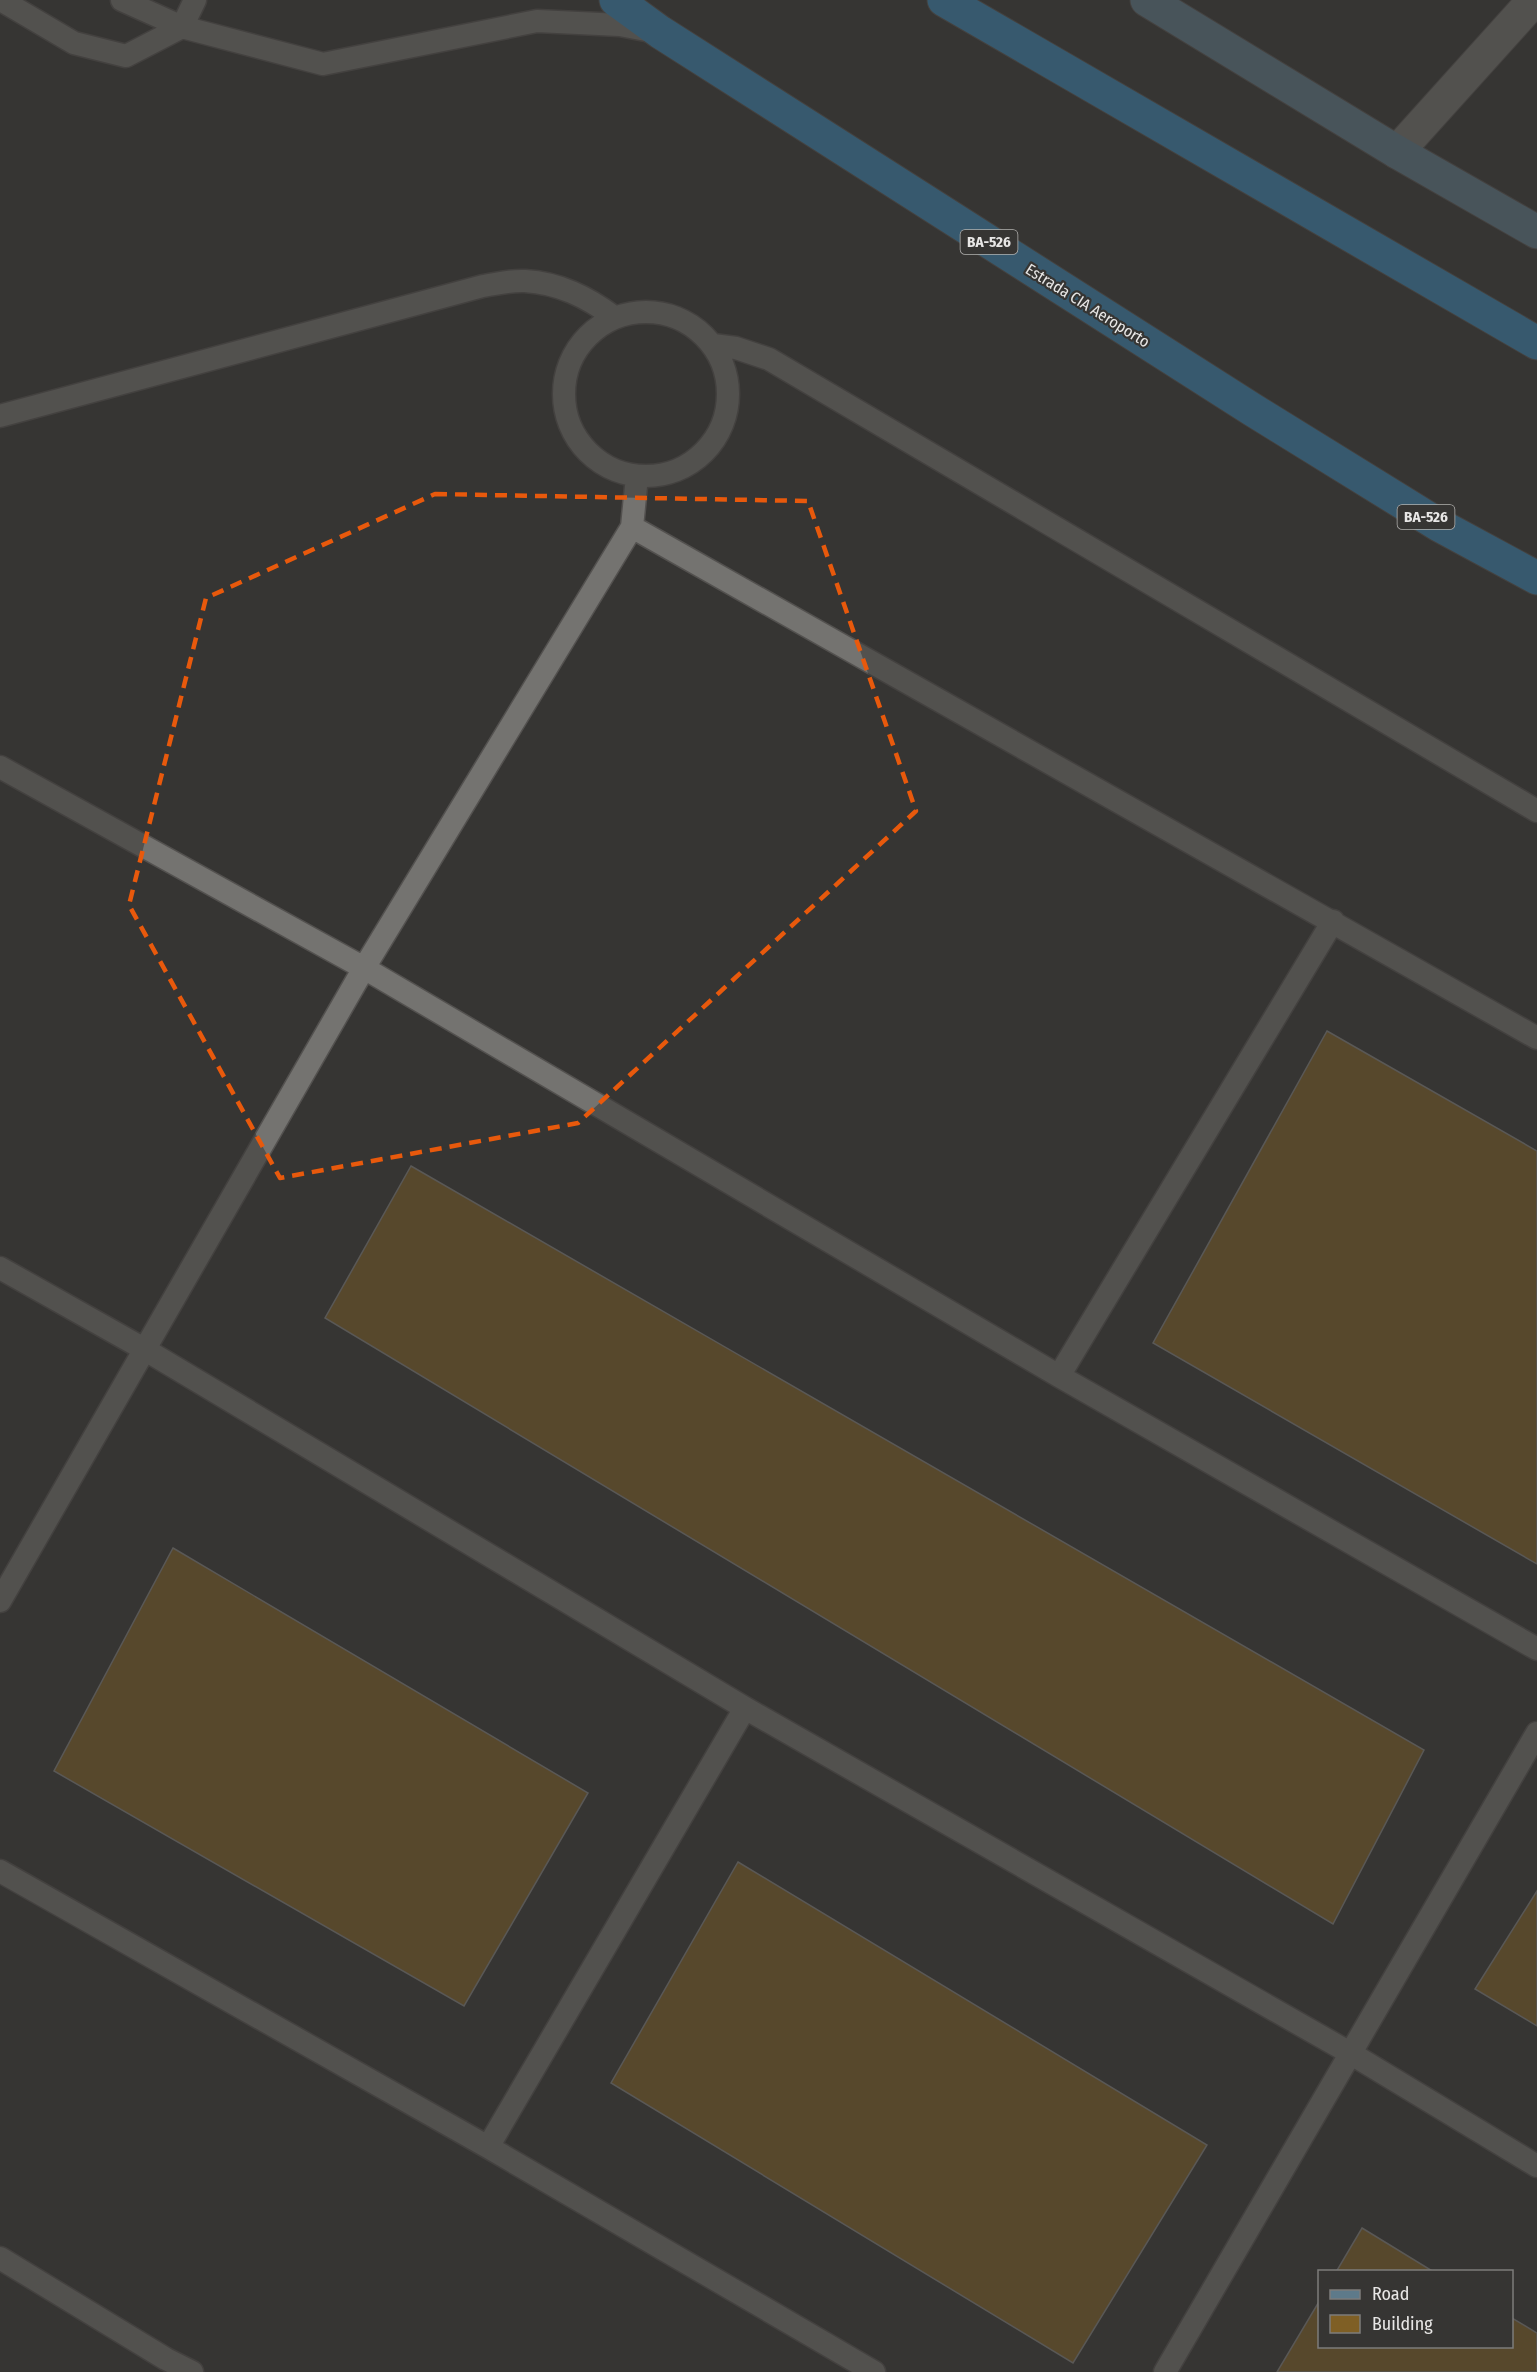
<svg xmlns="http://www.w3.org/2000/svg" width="1537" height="2372" font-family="'Fira Sans Condensed',sans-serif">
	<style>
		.building { fill: #7f5f25; stroke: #848380; stroke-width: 1.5 }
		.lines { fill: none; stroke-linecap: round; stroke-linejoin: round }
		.service-casing { stroke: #53514f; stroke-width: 25 }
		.minor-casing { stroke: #53514f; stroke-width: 35 }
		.secondary-casing { stroke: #53514f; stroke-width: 35 }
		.trunk-casing { stroke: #53514f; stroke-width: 35 }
		.service { stroke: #747370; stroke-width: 22 }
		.minor { stroke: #747370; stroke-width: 33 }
		.secondary { stroke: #5e7a8a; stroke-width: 33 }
		.trunk { stroke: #3886b6; stroke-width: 33 }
		.marked { fill: none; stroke: #e8590c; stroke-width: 4.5; stroke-dasharray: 12 8; stroke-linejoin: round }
		.labels { text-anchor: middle; stroke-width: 4.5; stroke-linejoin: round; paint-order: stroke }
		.shield { fill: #363533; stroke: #b3b2b0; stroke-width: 1.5 }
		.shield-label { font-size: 15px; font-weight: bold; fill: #e8e7e6 }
		.street-label { font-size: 16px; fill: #e8e7e6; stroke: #363533 }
	</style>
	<rect width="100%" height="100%" fill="#363533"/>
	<!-- building -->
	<path class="building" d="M 1327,1031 L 1537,1151 L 1537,1564 L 1153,1343 Z
		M 411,1166 L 1424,1750 L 1333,1924 L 325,1318 Z
		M 173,1548 L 588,1793 L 464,2006 L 54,1771 Z
		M 738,1862 L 1207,2145 L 1073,2363 L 611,2083 Z
		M 1537,1891 L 1537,2026 L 1475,1989 Z
		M 1362,2228 L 1434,2272 L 1336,2272 Z
		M 1320,2300 L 1320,2346 L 1512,2346 L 1512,2318 L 1537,2333 L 1537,2372 L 1277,2372 Z"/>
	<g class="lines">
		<defs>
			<path id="service" d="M 1,0 L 74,43 L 126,56 L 182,27 L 195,0
				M 122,0 L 182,27 L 323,64 L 537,21 L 620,25 L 651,31
				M564 394a82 82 0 1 1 164 0a82 82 0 1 1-164 0Z
				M 713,345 L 736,348 L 769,359 L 1537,811
				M 0,416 L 483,286 C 496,284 511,280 525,281 C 559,283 587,297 614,317
				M 632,527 L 1537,1038
				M 0,767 L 364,968 L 1059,1376 L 1537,1649
				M 0,1268 L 144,1349 L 745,1708 L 1350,2053 L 1537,2166
				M 1059,1376 L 1333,921
				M 0,1601 L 364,968 L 632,527 L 637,476
				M 0,1871 L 488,2147 L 874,2372
				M 488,2147 L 745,1708
				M 0,2258 L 166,2359 L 192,2372
				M 1165,2372 L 1537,1733"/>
			<path id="minor" d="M 1397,152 L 1534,0"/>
			<path id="secondary" d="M 1147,0 L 1397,152 L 1537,232"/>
			<path id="trunk" d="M 616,0 L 660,32 L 1253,410 L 1439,525 L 1537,578
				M 944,0 L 1537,343"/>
		</defs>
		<!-- service casing -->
		<use href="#service" class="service-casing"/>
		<!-- minor casing -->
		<use href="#minor" class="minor-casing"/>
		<!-- secondary casing -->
		<use href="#secondary" class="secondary-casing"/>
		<!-- trunk casing -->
		<use href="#trunk" class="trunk-casing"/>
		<!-- service -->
		<use href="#service" class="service"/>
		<!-- minor -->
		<use href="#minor" class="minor"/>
		<!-- secondary -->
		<use href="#secondary" class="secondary"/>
		<!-- trunk -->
		<use href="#trunk" class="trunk"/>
	</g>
	<!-- marked area -->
	<path d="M0 0H1537V2372H0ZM 435,494 L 808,501 L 916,811 L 578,1123 L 280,1178 L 129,905 L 206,598 Z" fill="#363533" fill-opacity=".55" fill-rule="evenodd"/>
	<path class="marked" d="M 435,494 L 808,501 L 916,811 L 578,1123 L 280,1178 L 129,905 L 206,598 Z"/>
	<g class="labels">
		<!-- shield labels -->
		<g class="shield">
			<rect x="960.5" y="230" width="57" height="24" rx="4.5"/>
			<rect x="1397.5" y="505" width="57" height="24" rx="4.5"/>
		</g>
		<g class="shield-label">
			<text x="989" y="247">BA-526</text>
			<text x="1426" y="522">BA-526</text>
		</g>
		<!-- street labels -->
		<g class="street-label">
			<text transform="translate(1088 305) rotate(32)" y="6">Estrada CIA Aeroporto</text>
		</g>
	</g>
	<!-- legend -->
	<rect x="1318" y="2270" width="195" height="78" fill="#363533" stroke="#7d7c7b" stroke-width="1.5"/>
	<rect x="1330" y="2290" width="30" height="9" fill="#5e7a8a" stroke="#7d7c7b" stroke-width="1.5"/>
	<text x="1372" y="2300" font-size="18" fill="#e8e7e6">Road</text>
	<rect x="1330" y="2315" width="30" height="18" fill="#7f5f25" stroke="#7d7c7b" stroke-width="1.5"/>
	<text x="1372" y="2330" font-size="18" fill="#e8e7e6">Building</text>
</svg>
